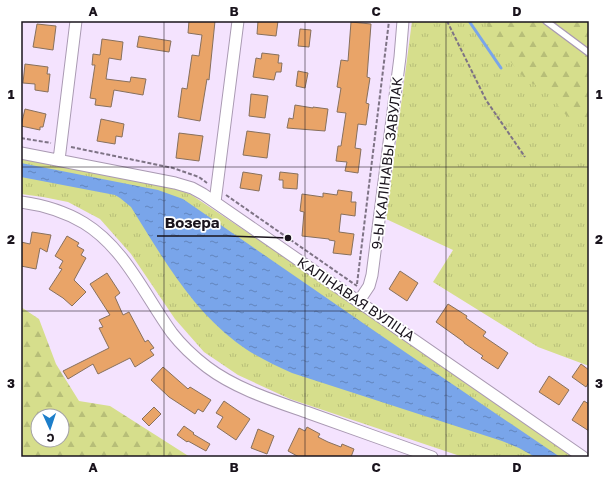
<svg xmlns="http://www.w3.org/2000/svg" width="610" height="478" font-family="'Golos Text',sans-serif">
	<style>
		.grass { fill: url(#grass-tufts) }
		.forest { fill: url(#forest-firs); fill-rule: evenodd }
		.water { fill: url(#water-ripples) }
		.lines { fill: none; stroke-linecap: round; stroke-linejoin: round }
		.stream { stroke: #79a5ea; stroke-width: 3 }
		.building { fill: #e9a468; stroke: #87705d }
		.lane-casing { stroke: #a999b2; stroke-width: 8 }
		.street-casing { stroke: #a999b2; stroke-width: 13 }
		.path { stroke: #7e7385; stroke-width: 2; stroke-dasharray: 4 2; stroke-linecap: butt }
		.lane { stroke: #fff; stroke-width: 5.5 }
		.street { stroke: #fff; stroke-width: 11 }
		.grid { fill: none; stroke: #1a141d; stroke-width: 1; stroke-opacity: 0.55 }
		.labels { text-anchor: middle; stroke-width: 3.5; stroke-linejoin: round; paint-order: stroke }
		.street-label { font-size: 14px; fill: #1a141d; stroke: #fff }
		.leader { fill: none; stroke: #1a141d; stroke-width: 1.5 }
		.callout-dot { fill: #1a141d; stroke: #fff; stroke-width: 1.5 }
		.callout-label { font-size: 15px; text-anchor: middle; font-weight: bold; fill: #1a141d; stroke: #fff; stroke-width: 3.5; stroke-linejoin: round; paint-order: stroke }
		.neatline { fill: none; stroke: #1a141d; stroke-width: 1.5 }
		.grid-label { font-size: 13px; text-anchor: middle; font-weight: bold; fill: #1a141d }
	</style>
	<defs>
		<pattern id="grass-tufts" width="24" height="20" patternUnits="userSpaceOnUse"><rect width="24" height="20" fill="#d6de8c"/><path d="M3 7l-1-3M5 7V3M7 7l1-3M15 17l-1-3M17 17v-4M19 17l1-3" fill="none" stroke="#b7be78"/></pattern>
		<pattern id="forest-firs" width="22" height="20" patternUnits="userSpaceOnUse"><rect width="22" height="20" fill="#d6de8c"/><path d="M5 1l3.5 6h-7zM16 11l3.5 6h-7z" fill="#b7be78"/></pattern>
		<pattern id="water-ripples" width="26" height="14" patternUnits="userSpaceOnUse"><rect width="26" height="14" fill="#79a5ea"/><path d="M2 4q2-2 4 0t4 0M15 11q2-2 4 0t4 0" fill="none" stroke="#6285bd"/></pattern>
	</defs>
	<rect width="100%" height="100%" fill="#f4e3fe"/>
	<!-- grass -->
	<path class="grass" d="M 412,21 L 589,21 L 589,366 L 538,347 L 433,282 L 453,250 L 386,219 Z
		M 21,159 L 170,187 L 190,194 L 352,302 L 576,457 L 463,457 L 290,399 L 238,375 L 204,352 L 175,319 L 131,254 L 100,219 L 68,202 L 43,197 L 21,194 Z"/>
	<!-- forest -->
	<path class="forest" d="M 485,21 L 589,21 L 589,122 C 573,120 565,118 557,103 C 554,98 552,94 547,91 C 542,87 534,85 528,81 C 516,72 491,35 485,21 Z
		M 21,307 L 39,319 L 56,364 L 79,401 L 110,406 L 190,457 L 21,457 ZM 38,416 L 62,416 L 62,440 L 38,440 Z"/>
	<!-- water -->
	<path class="water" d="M 21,163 L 158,190 L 183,199 L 405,352 L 560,457 L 535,457 L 519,448 L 502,441 L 292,373 C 272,364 253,355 236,342 C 190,307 161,255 131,207 L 120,198 L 115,195 L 21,177 Z"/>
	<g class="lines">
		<!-- stream -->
		<path class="stream" d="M 469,21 L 501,68"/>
	</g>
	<!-- building -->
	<path class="building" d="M 189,21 L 215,21 L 209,80 L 207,79 L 200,121 L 178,117 L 182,88 L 187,89 L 192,55 L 199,56 L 202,35 L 188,33 Z
		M 258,21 L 278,21 L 276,36 L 257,34 Z
		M 351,22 L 371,24 L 367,77 L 370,78 L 366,103 L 369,104 L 366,125 L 358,124 L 355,148 L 361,149 L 358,173 L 345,171 L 347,162 L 336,161 L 338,146 L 341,146 L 346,113 L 337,112 L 341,88 L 337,87 L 341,60 L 348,61 Z
		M 37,24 L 56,26 L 53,50 L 33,47 Z
		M 300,29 L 311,30 L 309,47 L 298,46 Z
		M 139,36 L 171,41 L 169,52 L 137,47 Z
		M 102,39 L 123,42 L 121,60 L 109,58 L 106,79 L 130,82 L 131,77 L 146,79 L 143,95 L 114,90 L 111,107 L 95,105 L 96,99 L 90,98 L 95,65 L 92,65 L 93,54 L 100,55 Z
		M 262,53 L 279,55 L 278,63 L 282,63 L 281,72 L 276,72 L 274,80 L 253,77 L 256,58 L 261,59 Z
		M 25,64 L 48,67 L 47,74 L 50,74 L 48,92 L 35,90 L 35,84 L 23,83 Z
		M 298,71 L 308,73 L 305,88 L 296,86 Z
		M 251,94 L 268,96 L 265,118 L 249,116 Z
		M 295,105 L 313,108 L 313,107 L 328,109 L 325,131 L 287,128 L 289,118 L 293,119 Z
		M 25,109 L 46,114 L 43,127 L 40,127 L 40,130 L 21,126 Z
		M 101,119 L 124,124 L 122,137 L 116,136 L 115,144 L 97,141 Z
		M 247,131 L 270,134 L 267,158 L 243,155 Z
		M 179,133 L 203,136 L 199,161 L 176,158 Z
		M 243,172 L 262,175 L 259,191 L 240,188 Z
		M 280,172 L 298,174 L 297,189 L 283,188 L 283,180 L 279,180 Z
		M 338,190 L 352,192 L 351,202 L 356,202 L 355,216 L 341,214 L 339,232 L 354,234 L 351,255 L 333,253 L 335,241 L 329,240 L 329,239 L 302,236 L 304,212 L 300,211 L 302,194 L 323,197 L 323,193 L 337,195 Z
		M 32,232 L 51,235 L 47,252 L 40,248 L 36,269 L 21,266 L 21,242 L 30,244 Z
		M 67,236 L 79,243 L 77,246 L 84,250 L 81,255 L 86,258 L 74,280 L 86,292 L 72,306 L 63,298 L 49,289 L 62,269 L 59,268 L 63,261 L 55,256 Z
		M 400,271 L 418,283 L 407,301 L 389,289 Z
		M 107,273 L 120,293 L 115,297 L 123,315 L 129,312 L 145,342 L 148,340 L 154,348 L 150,350 L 154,355 L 135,367 L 130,358 L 98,374 L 93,364 L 68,379 L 63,371 L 109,348 L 99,328 L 103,327 L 99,320 L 110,315 L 90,284 Z
		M 448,304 L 467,316 L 466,318 L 486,332 L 483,336 L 508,353 L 498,369 L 481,358 L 483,356 L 464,343 L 464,342 L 436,322 Z
		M 581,364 L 589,370 L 589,382 L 586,387 L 572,377 Z
		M 163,367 L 188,389 L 190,387 L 211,400 L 203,412 L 198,409 L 195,414 L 169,397 L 151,380 Z
		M 549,376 L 569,390 L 559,405 L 539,392 Z
		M 224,401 L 250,419 L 236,440 L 217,427 L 223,417 L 216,413 Z
		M 584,401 L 589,404 L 589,431 L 572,420 Z
		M 154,407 L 161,414 L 149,426 L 142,419 Z
		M 184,426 L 194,433 L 193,434 L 210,444 L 206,451 L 188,441 L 187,442 L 177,435 Z
		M 307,427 L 320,434 L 318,437 L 328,442 L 341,447 L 342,444 L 354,449 L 351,457 L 299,457 L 288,451 L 299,428 L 305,431 Z
		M 258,429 L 274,436 L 267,454 L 251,448 Z"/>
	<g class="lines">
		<defs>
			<path id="lane" d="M 546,21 L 589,53"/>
			<path id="street" d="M 21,153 L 175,183 L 192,188 L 203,194 L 583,457
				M 59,160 L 76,21
				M 21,202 C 43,205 64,211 84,223 C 125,248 145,296 172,333 C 182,346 194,357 207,367 C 236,389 275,401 309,413 C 350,428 391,442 432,457
				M 215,202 L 238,21
				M 359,301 L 369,286 L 372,275 L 400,57 L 403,21"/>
		</defs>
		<!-- lane casing -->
		<use href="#lane" class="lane-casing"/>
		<!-- street casing -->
		<use href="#street" class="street-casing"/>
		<!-- path -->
		<path class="path" d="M 447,21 L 486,100 L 525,157
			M 21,138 L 51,143
			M 71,147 L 173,168 L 199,177 L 207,183
			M 226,195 L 357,286
			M 357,284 L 389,21"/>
		<!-- lane -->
		<use href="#lane" class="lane"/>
		<!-- street -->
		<use href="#street" class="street"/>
	</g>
	<!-- grid -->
	<path class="grid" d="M 164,21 L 164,457M 305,21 L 305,457M 446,21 L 446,457M 21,167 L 589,167M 21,311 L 589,311"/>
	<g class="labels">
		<!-- street labels -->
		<g class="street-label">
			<text transform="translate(387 163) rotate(-83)" y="5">9-Ы КАЛІНАВЫ ЗАВУЛАК</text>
			<text transform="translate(356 299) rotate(34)" y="5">КАЛІНАВАЯ ВУЛІЦА</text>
		</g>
	</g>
	<!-- callouts -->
	<path class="leader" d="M288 238L228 236H157"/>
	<circle class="callout-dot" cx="288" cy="238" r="4"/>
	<g class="callout-label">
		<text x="192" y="228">Возера</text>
	</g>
	<!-- border -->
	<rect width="610" height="478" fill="none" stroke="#ffffff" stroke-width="44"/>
	<!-- north arrow -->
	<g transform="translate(50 428) rotate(177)"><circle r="19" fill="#ffffff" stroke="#a3a1a5"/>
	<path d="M0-3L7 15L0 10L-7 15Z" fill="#1c7eca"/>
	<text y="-6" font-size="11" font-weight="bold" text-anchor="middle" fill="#1a141d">С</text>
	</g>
	<rect x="22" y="22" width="566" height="434" class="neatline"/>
	<g class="grid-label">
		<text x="93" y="16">A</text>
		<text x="234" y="16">B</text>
		<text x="376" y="16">C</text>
		<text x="517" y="16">D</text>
		<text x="11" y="99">1</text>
		<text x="599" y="99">1</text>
		<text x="11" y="244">2</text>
		<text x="599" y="244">2</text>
		<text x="11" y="388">3</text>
		<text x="599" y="388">3</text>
		<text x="93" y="472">A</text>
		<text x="234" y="472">B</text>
		<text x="376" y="472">C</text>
		<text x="517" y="472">D</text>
	</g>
</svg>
